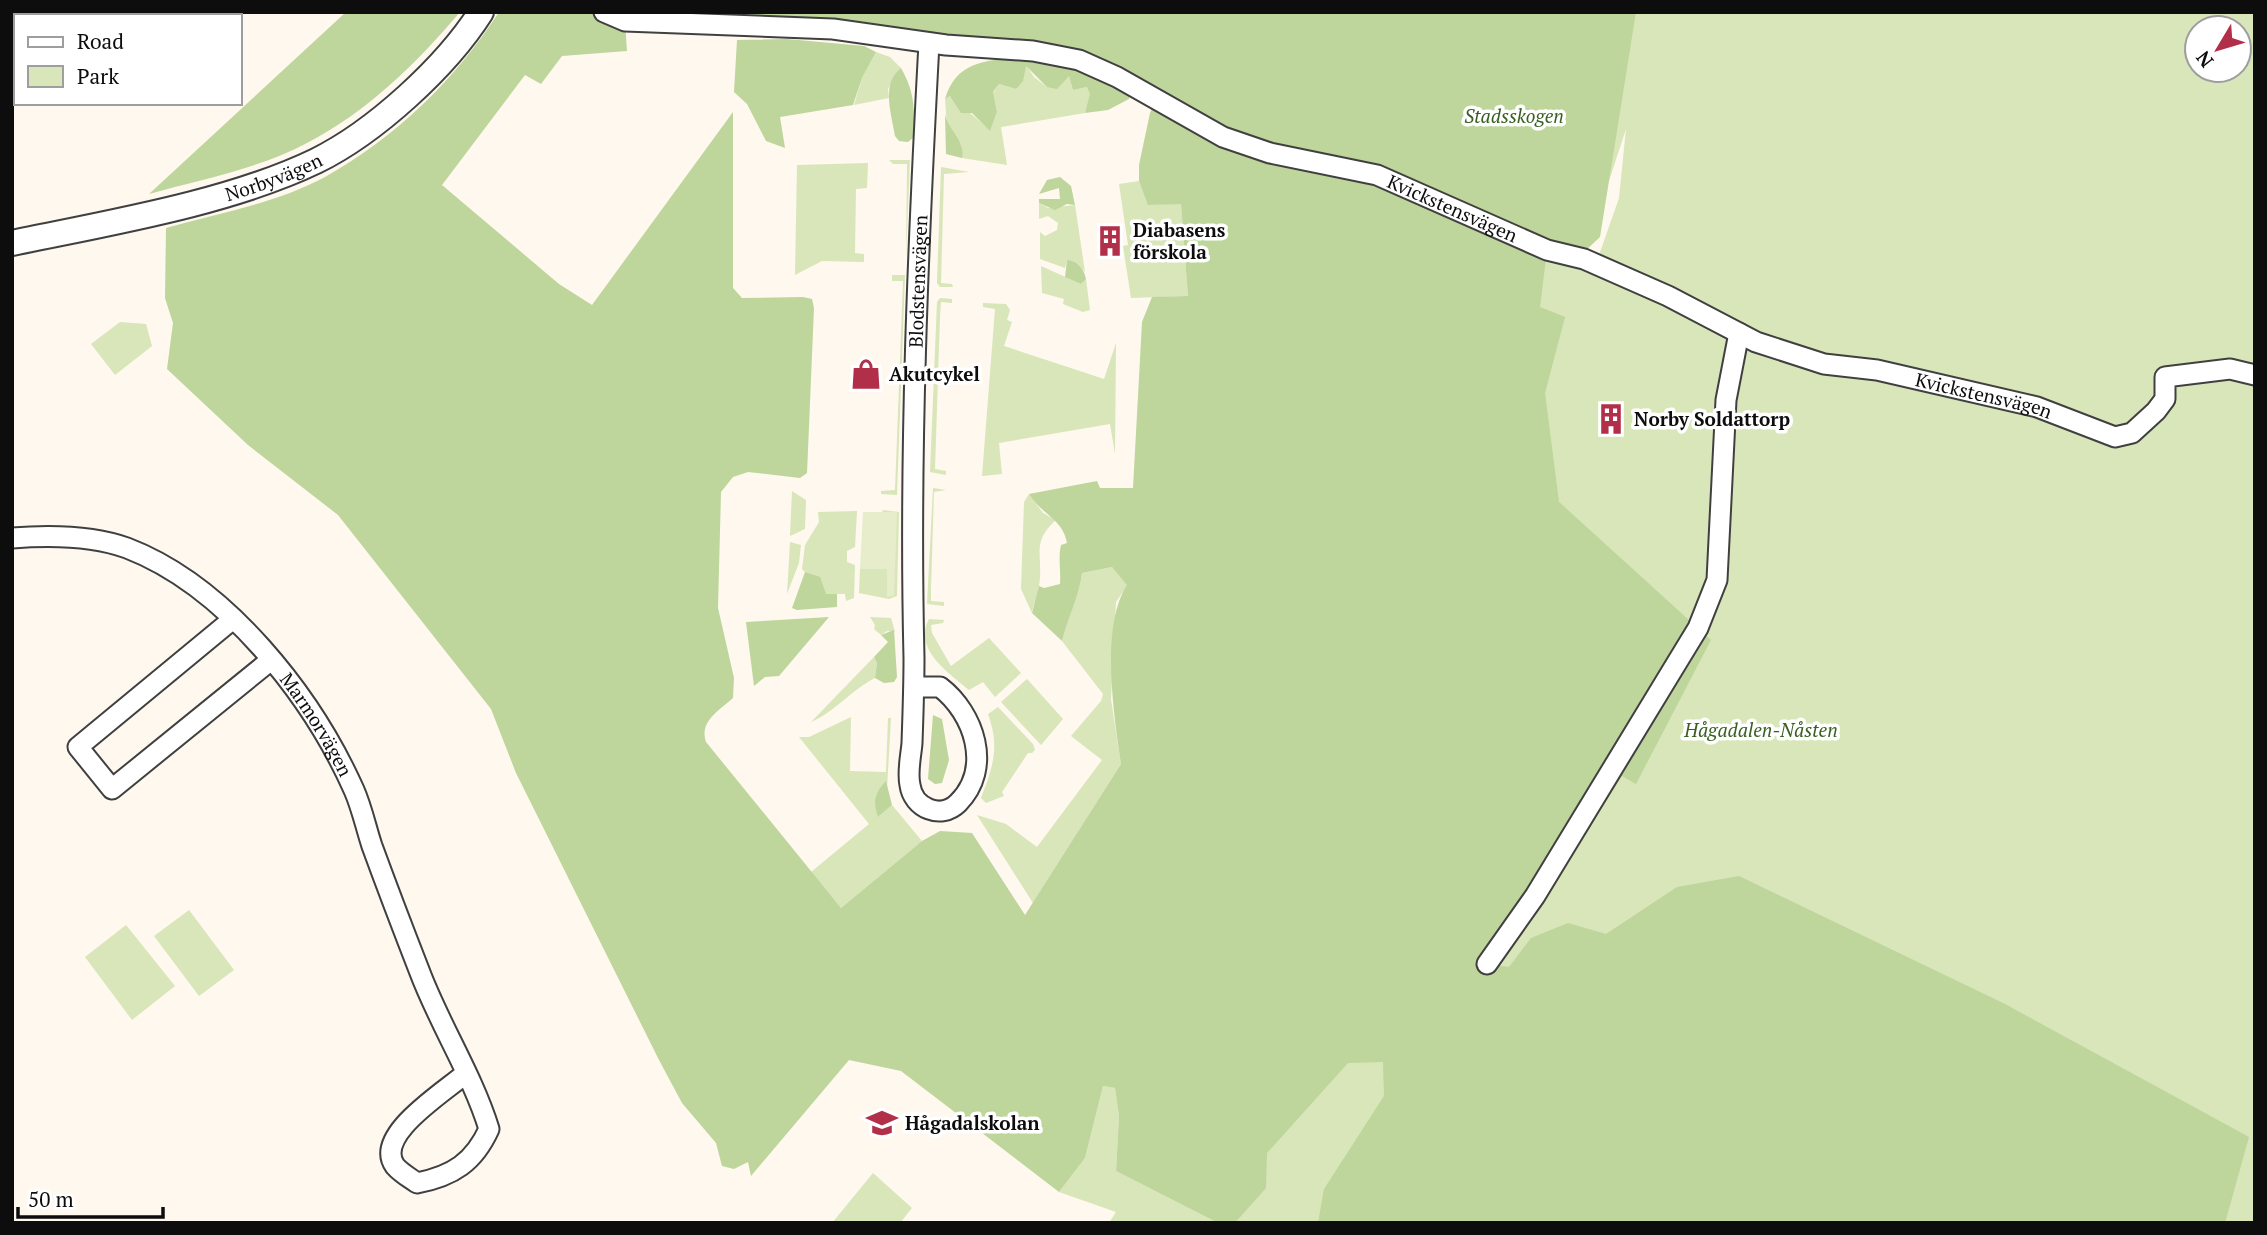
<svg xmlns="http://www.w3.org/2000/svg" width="2267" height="1235" font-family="'PT Serif',serif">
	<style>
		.green { fill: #d8e6ba; fill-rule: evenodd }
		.forest { fill: #bed59b; fill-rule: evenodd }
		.pitch { fill: #e7edcb }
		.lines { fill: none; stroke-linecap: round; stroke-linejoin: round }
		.minor-casing { stroke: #404040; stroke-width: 23 }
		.tertiary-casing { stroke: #404040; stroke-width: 28 }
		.minor { stroke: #fff; stroke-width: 19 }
		.tertiary { stroke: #fff; stroke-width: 24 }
		.labels { text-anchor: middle; stroke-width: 7; stroke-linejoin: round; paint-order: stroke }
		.park-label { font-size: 19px; font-style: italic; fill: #396022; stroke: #fff }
		.street-label { font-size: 19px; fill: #0d0d0d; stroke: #fff }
		.poi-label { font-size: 19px; font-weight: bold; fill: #0d0d0d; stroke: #fff; text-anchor: start }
	</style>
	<rect width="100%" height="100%" fill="#fef8ee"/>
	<!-- green -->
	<path class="green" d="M 1424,12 L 2255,12 L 2255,1223 L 1235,1223 L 1255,1200 ZM 2197,28 L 2239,28 L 2239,70 L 2197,70 ZM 1626,129 L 1619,198 L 1598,258 L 1585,254 Z
		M 876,52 L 890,57 L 901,68 L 888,89 L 889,98 L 854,105 L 862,78 Z
		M 1026,65 L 1034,77 L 1047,87 L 1069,75 L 1073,90 L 1087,87 L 1091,93 L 1085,113 L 1001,127 L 1007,165 L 962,158 L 961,144 L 947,127 L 945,99 L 950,96 L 990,130 L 997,112 L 993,93 L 999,84 L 1016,89 Z
		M 889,160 L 910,160 L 906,257 L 907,164 L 893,164 Z
		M 868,163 L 867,188 L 856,189 L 855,253 L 864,254 L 864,262 L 822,261 L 795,275 L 797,165 Z
		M 941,167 L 969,172 L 944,174 L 941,283 L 952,284 L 953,287 L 940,287 L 937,283 Z
		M 1139,181 L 1149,205 L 1181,203 L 1188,296 L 1131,298 L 1123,246 L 1128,245 L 1119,184 Z
		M 1039,203 L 1048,208 L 1075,205 L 1085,272 L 1078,264 L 1067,260 L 1065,268 L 1040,259 L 1040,232 L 1045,236 L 1057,230 L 1058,223 L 1048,216 L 1039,219 Z
		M 1041,266 L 1081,284 L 1086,279 L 1090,310 L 1083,312 L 1063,304 L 1064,299 L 1042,293 Z
		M 892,275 L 905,275 L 897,495 L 881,494 L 881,491 L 895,490 L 903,281 L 892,281 Z
		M 940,298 L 952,299 L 952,303 L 941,302 L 940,316 L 935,469 L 946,471 L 946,475 L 930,472 L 937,302 Z
		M 983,303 L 1006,304 L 1010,310 L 1007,320 L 1012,322 L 1004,346 L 1104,379 L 1116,343 L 1115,454 L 1110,424 L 999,443 L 1002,474 L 982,476 L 995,309 L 983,307 Z
		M 120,322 L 146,324 L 152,346 L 115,375 L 91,344 Z
		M 933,488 L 946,490 L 934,492 L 931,588 L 931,601 L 944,602 L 944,606 L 927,604 Z
		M 792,491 L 806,500 L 805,529 L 790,536 Z
		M 1029,494 L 1043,513 L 1056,520 C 1030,543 1044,556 1039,586 C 1038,595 1033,604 1032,613 L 1021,589 L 1024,502 Z
		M 883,510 L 899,512 L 897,596 L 889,599 L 859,593 L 860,569 L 887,569 L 887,596 L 896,512 L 882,512 Z
		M 857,511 L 855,547 L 847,551 L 847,562 L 855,565 L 854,598 L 846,601 L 845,594 L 826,594 L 802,569 L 805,545 L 819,522 L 818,512 Z
		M 790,542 L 801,545 L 799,563 L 787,594 Z
		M 1112,567 L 1128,585 L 1116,602 L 1111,699 L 1121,764 L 1033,903 L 977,815 L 1006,824 L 1037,847 L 1102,760 L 1071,736 L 1101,701 L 1103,694 L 1062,641 C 1068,617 1079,598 1082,573 Z
		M 870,617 L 891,618 L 895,632 L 887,631 L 881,635 L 874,629 L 875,625 Z
		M 929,619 L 944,620 L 943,623 L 931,625 L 932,633 L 951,666 L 989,638 L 1021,673 L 995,697 L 983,682 L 969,690 C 950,674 912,649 929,619 Z
		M 874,657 L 877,663 L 875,678 C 851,690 835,712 811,722 Z
		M 1027,679 L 1063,719 L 1041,745 L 1001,702 Z
		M 998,707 L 1033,744 L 1035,750 L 1032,753 L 1028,753 L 1002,792 L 1004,796 L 986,803 L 981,798 C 993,767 1000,747 988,714 Z
		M 851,717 L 850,771 L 886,772 L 888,718 L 891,718 L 887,789 L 886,782 L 878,817 L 892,805 L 922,841 L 841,908 L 811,872 L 869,824 L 799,737 L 809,737 Z
		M 189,910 L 234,970 L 199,996 L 154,936 Z
		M 126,925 L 175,986 L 132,1020 L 85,957 Z
		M 1103,1086 L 1115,1088 L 1119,1116 L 1116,1171 L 1218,1223 L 1109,1223 L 1116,1212 L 1059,1192 L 1085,1158 Z
		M 873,1173 L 912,1208 L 900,1223 L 832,1223 Z"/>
	<!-- forest -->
	<path class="forest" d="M 346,12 L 460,12 C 417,63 367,112 307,143 C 258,169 202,179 149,194 Z
		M 499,12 L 1636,12 L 1600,237 L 1584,252 L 1547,250 L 1540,307 L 1565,317 L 1545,393 L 1559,502 L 1711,640 L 1636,784 L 1622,776 L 1543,901 L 1525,891 L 1488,964 L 1509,967 L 1531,938 L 1568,923 L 1606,934 L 1677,887 L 1739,876 L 2005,1004 L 2249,1137 L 2225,1223 L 1318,1223 L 1324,1189 L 1384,1096 L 1383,1062 L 1348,1063 L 1267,1153 L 1266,1188 L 1235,1223 L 1218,1223 L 1116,1171 L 1119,1116 L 1115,1088 L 1103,1086 L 1085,1158 L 1059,1192 L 901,1071 L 849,1060 L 751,1176 L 748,1162 L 734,1169 L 722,1166 L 716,1143 L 682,1103 L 659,1060 L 516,773 L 491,709 L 338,515 L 248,445 L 167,369 L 173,323 L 165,298 L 166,228 C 219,213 277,203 325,177 C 396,137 455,80 499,12 ZM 625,22 L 1033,51 L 1156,99 L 1150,113 L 1139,165 L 1139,181 L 1148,205 L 1181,204 L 1188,296 L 1152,297 L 1142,322 L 1133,488 L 1100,488 L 1097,481 L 1029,494 C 1041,514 1063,519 1067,543 L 1061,545 C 1058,558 1061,570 1060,584 L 1044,588 L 1039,586 L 1032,613 L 1062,641 C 1068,617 1079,598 1082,573 L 1112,567 L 1127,585 C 1100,627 1114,715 1121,764 L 1025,915 L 972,833 L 940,831 L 922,841 L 841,908 L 706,742 C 699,721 719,711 733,698 L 734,678 L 718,608 L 721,492 L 733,477 L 748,472 L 800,478 L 807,473 L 814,308 L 812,299 L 803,297 L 742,298 L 733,288 L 733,112 L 592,305 L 559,284 L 442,185 L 525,75 L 541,84 L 562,56 L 627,51 Z
		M 787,39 L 864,46 L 876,52 L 862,78 L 853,105 L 780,117 L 785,148 L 766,141 L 747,104 L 734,92 L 737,40 Z
		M 1019,58 L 1069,65 L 1131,92 L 1129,99 L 1108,110 L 1085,113 L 1090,94 L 1087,87 L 1073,90 L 1069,76 L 1057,89 L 1047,87 L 1026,66 L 1023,81 L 1016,89 L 999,84 L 993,92 L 997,112 L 990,131 L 972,113 L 961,113 L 950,96 L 945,99 C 956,62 985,60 1019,58 Z
		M 901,68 C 915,92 915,111 913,138 L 908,142 L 899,141 L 895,136 C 891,112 881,84 901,68 Z
		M 945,114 C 948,130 966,141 962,158 L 946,154 Z
		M 1060,177 L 1071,186 L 1075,205 L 1067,204 L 1055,210 L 1039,203 L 1039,199 L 1060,199 L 1059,188 L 1039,194 L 1047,180 Z
		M 1067,260 C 1078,261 1084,269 1086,279 L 1081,284 L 1065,277 Z
		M 805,572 L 820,577 L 826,594 L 837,594 L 837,607 L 797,610 L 792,608 Z
		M 829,617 L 779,676 L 765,677 L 754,686 L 746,622 Z
		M 894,630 L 897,677 L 894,682 L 884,683 L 875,678 L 877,663 L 874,657 L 888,642 L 881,635 Z
		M 933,715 L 942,719 L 949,760 L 942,783 L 935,784 L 928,779 Z
		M 886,781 L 892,805 L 878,817 C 873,801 874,794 886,781 Z"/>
	<!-- pitch -->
	<path class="pitch" d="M 863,512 L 897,512 L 894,595 L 887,597 L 887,569 L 860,569 Z"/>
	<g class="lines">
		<defs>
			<g id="minor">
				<path id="s1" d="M 604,12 L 625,21 L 833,29 L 946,45 L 1033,51 L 1079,60 L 1117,77 L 1223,137 L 1270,153 L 1377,175 L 1547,250 L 1584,259 L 1668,296 L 1756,342 L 1824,364 L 1877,370 L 2037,407 L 2115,437 L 2132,433 L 2156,411 L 2165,399 L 2165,377 L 2230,369 L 2255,375"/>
				<path id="s2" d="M 12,538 C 50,535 91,535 127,548 C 226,586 312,696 354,790 C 362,808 366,828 372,846 C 387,887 403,929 419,970 C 439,1024 472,1074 489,1129 C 474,1162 453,1176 417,1183 C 410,1178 401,1173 395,1166 C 373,1135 445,1092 466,1073"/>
				<path d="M 233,619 L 78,747 L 112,789 L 271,660"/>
				<path id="s3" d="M 914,687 L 940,687 C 974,713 993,768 958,803 C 941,820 913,808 910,785 C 907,772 911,756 912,743 C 913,715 914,687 914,658 C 909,453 918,247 929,43"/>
				<path d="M 1487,964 L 1535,896 L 1673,669 L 1698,628 L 1717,580 L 1726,400 L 1739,333"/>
			</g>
			<g id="tertiary">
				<path id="s4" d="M 12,243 C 108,223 229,203 316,161 C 375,132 446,67 481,12"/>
			</g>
		</defs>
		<!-- minor casing -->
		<use href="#minor" class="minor-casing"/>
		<!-- tertiary casing -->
		<use href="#tertiary" class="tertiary-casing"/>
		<!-- minor -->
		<use href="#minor" class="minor"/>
		<!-- tertiary -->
		<use href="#tertiary" class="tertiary"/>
	</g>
	<!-- icons -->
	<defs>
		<symbol id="building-bare" viewBox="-9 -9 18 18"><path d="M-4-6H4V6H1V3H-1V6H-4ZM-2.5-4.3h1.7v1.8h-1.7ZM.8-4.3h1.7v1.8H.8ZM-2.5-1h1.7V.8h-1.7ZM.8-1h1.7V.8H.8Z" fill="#b22f4a" stroke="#fff" stroke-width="2.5" paint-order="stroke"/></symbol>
		<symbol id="shop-bare" viewBox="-9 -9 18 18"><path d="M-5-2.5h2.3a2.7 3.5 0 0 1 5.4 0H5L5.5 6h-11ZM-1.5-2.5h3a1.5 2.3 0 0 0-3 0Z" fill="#b22f4a" stroke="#fff" stroke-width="2.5" paint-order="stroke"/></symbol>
		<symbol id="school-bare" viewBox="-9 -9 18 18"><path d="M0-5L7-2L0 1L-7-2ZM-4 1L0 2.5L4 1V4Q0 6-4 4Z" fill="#b22f4a" stroke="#fff" stroke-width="2.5" paint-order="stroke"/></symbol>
	</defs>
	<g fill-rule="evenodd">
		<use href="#building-bare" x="1088" y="219" width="44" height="44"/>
		<use href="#shop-bare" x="844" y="352" width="44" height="44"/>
		<use href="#building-bare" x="1589" y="397" width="44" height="44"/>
		<use href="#school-bare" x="860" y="1101" width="44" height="44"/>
	</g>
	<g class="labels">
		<!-- park labels -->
		<g class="park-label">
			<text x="1514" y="123">Stadsskogen</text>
			<text x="1761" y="737">Hågadalen-Nåsten</text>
		</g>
		<!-- street labels -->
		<g class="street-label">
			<text dy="7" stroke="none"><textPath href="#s4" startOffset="270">Norbyvägen</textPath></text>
			<text dy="7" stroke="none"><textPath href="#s1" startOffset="884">Kvickstensvägen</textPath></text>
			<text dy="7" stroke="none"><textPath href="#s3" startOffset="726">Blodstensvägen</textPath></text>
			<text dy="7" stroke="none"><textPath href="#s1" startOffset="1451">Kvickstensvägen</textPath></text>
			<text dy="7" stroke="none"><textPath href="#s2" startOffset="380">Marmorvägen</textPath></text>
		</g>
		<!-- poi labels -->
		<g class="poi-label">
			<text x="1133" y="237">Diabasens<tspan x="1133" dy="22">förskola</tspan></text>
			<text x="889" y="381">Akutcykel</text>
			<text x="1634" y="426">Norby Soldattorp</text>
			<text x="905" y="1130">Hågadalskolan</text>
		</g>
	</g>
	<!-- border -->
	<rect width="2267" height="1235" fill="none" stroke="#0d0d0d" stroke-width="28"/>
	<!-- legend -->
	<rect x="14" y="14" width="228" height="91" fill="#ffffff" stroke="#9e9e9e" stroke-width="2"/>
	<rect x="28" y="37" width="35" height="10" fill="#ffffff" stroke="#9e9e9e" stroke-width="2"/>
	<text x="77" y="49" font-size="21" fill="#0d0d0d">Road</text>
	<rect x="28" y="66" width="35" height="21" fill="#d8e6ba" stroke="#9e9e9e" stroke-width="2"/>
	<text x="77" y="84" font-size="21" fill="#0d0d0d">Park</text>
	<!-- north arrow -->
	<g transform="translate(2218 49) rotate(232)"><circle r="33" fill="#ffffff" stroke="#9e9e9e" stroke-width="2"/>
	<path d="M0-5L12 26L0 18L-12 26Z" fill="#b22f4a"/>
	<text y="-10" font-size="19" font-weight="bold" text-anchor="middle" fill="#0d0d0d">N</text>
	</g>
	<!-- scale -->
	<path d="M18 1207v10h145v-10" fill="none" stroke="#0d0d0d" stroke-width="3.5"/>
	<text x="28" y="1207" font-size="21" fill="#0d0d0d" stroke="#ffffff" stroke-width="5" paint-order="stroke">50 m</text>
</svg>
